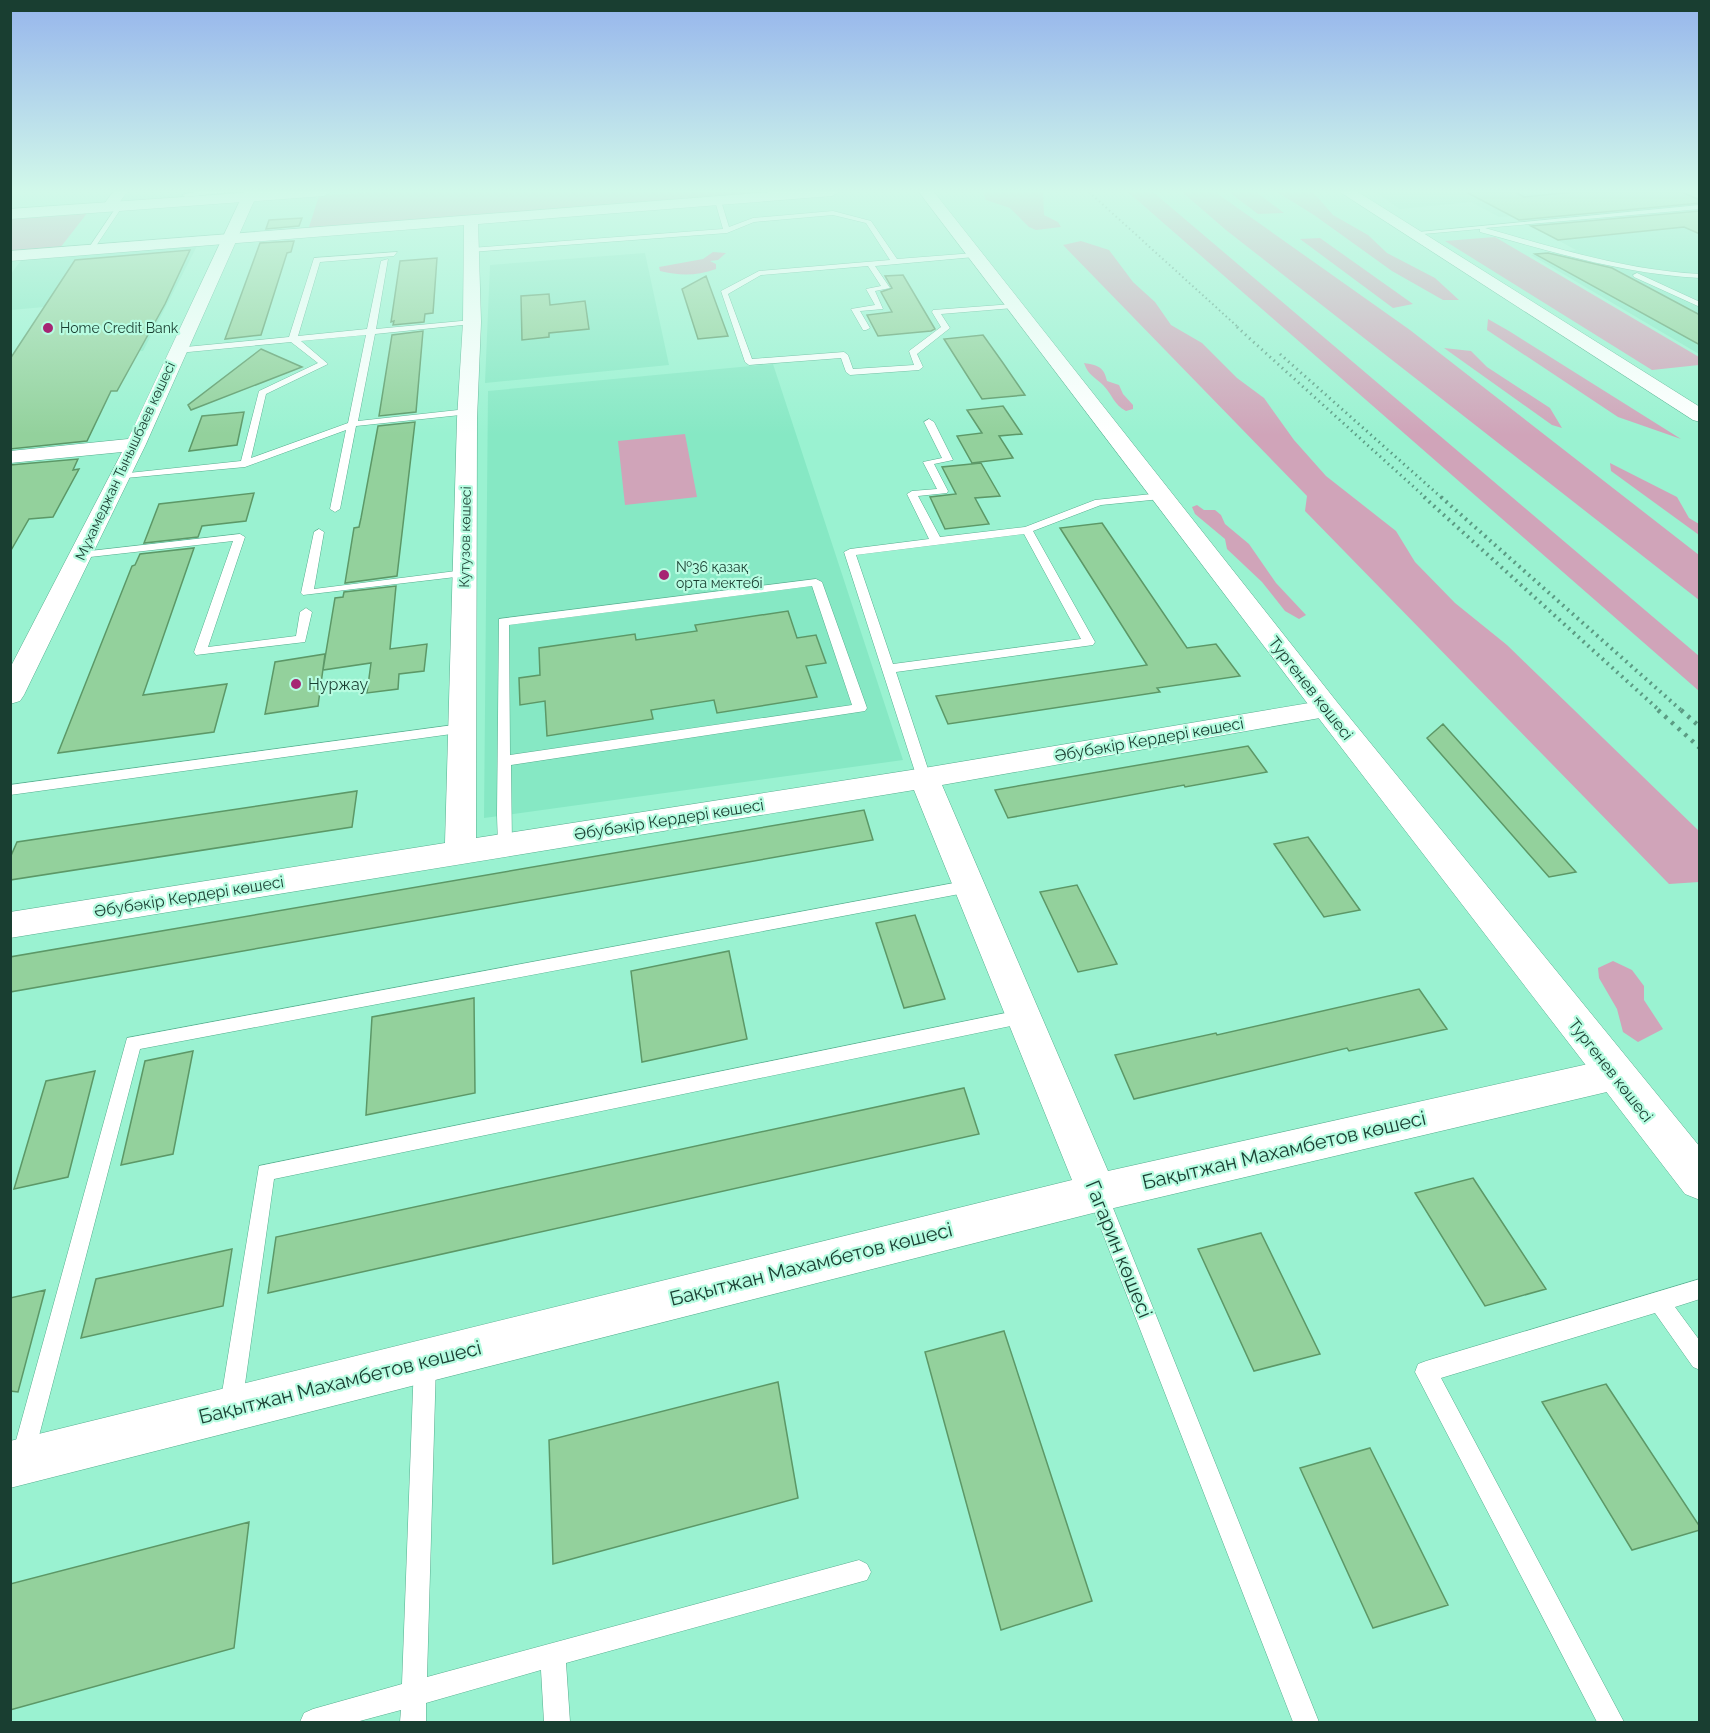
<svg xmlns="http://www.w3.org/2000/svg" width="1710" height="1733" font-family="Raleway,sans-serif">
	<style>
		.built { fill: #86e8c4 }
		.green { fill: #d0a4b9 }
		.building { fill: #93d19c; stroke: #5c9867; stroke-width: 1.5 }
		.lines { fill: none; stroke-linecap: round; stroke-linejoin: round }
		.lane-casing { stroke: #56ae8f; stroke-width: 1 }
		.street-casing { stroke: #56ae8f; stroke-width: 1 }
		.secondary-casing { stroke: #56ae8f; stroke-width: 1 }
		.highway-casing { stroke: #56ae8f; stroke-width: 1 }
		.lane { fill: #fff; fill-rule: evenodd }
		.street { fill: #fff; fill-rule: evenodd }
		.secondary { fill: #fff; fill-rule: evenodd }
		.highway { fill: #fff; fill-rule: evenodd }
		.rail-far3 { stroke: #5b9b83; stroke-width: 2; stroke-dasharray: 1.5 3; stroke-linecap: butt }
		.rail-far2 { stroke: #5b9b83; stroke-width: 3; stroke-dasharray: 1.5 4; stroke-linecap: butt }
		.rail-far1 { stroke: #5b9b83; stroke-width: 4; stroke-dasharray: 2 4.5; stroke-linecap: butt }
		.rail { stroke: #5b9b83; stroke-width: 4.5; stroke-dasharray: 3 6; stroke-linecap: butt }
		.poi-dot { fill: #a62573; stroke: #b7fce1; stroke-width: 2 }
		.labels { text-anchor: middle; stroke-width: 4.5; stroke-linejoin: round; paint-order: stroke }
		.far-poi-label { font-size: 14px; fill: #193e31; stroke: #b7fce1; text-anchor: start }
		.far-street-label { font-size: 14px; fill: #193e31; stroke: #b7fce1 }
		.poi-label { font-size: 16px; fill: #193e31; stroke: #b7fce1; text-anchor: start }
		.street-label { font-size: 16px; fill: #193e31; stroke: #b7fce1 }
		.near-street-label { font-size: 20px; fill: #193e31; stroke: #b7fce1 }
	</style>
	<rect width="100%" height="100%" fill="#9af2d1"/>
	<!-- built -->
	<path class="built" d="M 1375,192 L 1699,192 L 1699,354 L 1531,255 L 1576,250 L 1513,216 L 1499,217 L 1471,202 L 1400,209 Z
		M 197,246 L 143,351 L 110,353 L 11,390 L 11,356 L 44,307 L 11,310 L 11,274 L 22,259 Z
		M 645,253 L 669,365 L 485,383 L 490,265 Z
		M 773,364 L 903,760 L 484,818 L 488,391 Z"/>
	<!-- green -->
	<path class="green" d="M 371,192 L 761,192 L 763,196 L 308,230 L 319,196 Z
		M 983,192 L 1043,192 L 1044,215 L 1058,222 L 1061,227 L 1036,230 L 1029,227 L 1010,208 L 986,200 Z
		M 1128,192 L 1153,192 L 1699,656 L 1699,691 Z
		M 1182,192 L 1215,192 L 1410,330 L 1699,555 L 1699,600 L 1226,230 Z
		M 1229,192 L 1256,192 L 1284,213 L 1258,214 Z
		M 1277,192 L 1313,192 L 1333,215 L 1368,235 L 1387,253 L 1435,278 L 1459,300 L 1443,300 L 1392,271 L 1314,215 Z
		M 88,212 L 60,248 L 11,252 L 11,217 Z
		M 1495,237 L 1699,357 L 1699,365 L 1652,370 L 1445,241 Z
		M 1320,238 L 1413,304 L 1393,308 L 1300,239 Z
		M 1081,241 L 1109,250 L 1133,282 L 1155,302 L 1171,325 L 1202,343 L 1237,378 L 1264,398 L 1294,440 L 1326,476 L 1396,531 L 1415,562 L 1455,603 L 1507,645 L 1699,831 L 1699,882 L 1669,884 L 1305,511 L 1307,496 L 1063,245 Z
		M 713,252 L 726,253 L 718,260 L 710,261 L 716,264 L 716,269 C 696,276 680,276 660,271 L 659,267 L 703,259 Z
		M 1488,319 L 1509,331 L 1681,439 L 1618,417 L 1487,330 Z
		M 1444,348 L 1471,351 L 1487,367 L 1550,408 L 1562,428 L 1552,425 Z
		M 1084,363 C 1098,365 1104,367 1107,381 L 1119,385 L 1123,394 L 1133,405 L 1133,409 L 1126,411 C 1114,405 1112,394 1103,385 C 1095,377 1088,375 1084,363 Z
		M 685,434 L 697,497 L 625,505 L 618,441 Z
		M 1610,463 L 1677,497 L 1689,518 L 1699,524 L 1699,535 L 1611,471 Z
		M 1197,505 L 1204,510 L 1215,510 L 1221,515 L 1225,524 L 1249,544 L 1276,583 L 1306,615 L 1299,619 L 1285,611 L 1262,582 L 1227,549 L 1225,539 L 1195,514 L 1192,507 Z
		M 1613,961 L 1632,970 L 1644,986 L 1644,1000 L 1663,1029 L 1638,1042 L 1623,1032 L 1617,1009 L 1599,978 L 1598,968 Z"/>
	<!-- building -->
	<path class="building" d="M 1466,192 L 1515,192 L 1524,197 L 1573,192 L 1682,192 L 1700,200 L 1700,203 L 1519,220 Z
		M 1700,211 L 1700,234 L 1684,227 L 1558,240 L 1531,226 Z
		M 302,218 L 299,226 L 266,229 L 269,220 Z
		M 294,241 L 291,252 L 287,253 L 261,335 L 225,339 L 260,243 Z
		M 190,250 L 165,304 L 117,391 L 111,391 L 87,441 L 10,449 L 10,359 L 75,260 Z
		M 1548,253 L 1612,268 L 1700,315 L 1700,345 L 1535,254 Z
		M 437,258 L 433,313 L 425,314 L 424,322 L 393,325 L 394,321 L 391,322 L 400,261 Z
		M 903,275 L 935,329 L 931,331 L 878,336 L 867,315 L 892,312 L 881,292 L 892,288 L 885,276 Z
		M 706,276 L 728,336 L 698,339 L 682,289 Z
		M 549,294 L 550,305 L 585,301 L 589,329 L 549,333 L 549,337 L 522,340 L 521,296 Z
		M 423,331 L 416,412 L 379,416 L 392,335 Z
		M 983,335 L 1003,363 L 1025,395 L 982,399 L 944,339 Z
		M 261,349 L 302,367 L 191,410 L 188,405 Z
		M 1003,406 L 1022,434 L 999,436 L 1013,458 L 972,463 L 957,436 L 982,433 L 967,410 Z
		M 244,412 L 237,445 L 189,451 L 202,416 Z
		M 415,422 L 397,576 L 345,583 L 354,528 L 359,527 L 361,518 L 378,426 Z
		M 78,459 L 73,470 L 79,469 L 53,517 L 29,519 L 10,552 L 10,465 Z
		M 981,463 L 1000,496 L 975,498 L 989,524 L 945,529 L 930,497 L 956,494 L 942,467 Z
		M 254,493 L 246,521 L 202,526 L 198,537 L 144,543 L 159,504 Z
		M 1102,523 L 1187,648 L 1216,644 L 1240,676 L 1157,688 L 1160,692 L 948,724 L 936,696 L 1147,665 L 1060,528 Z
		M 194,548 L 143,695 L 227,684 L 214,732 L 58,753 L 132,566 L 135,565 L 140,554 Z
		M 396,586 L 390,649 L 427,644 L 424,671 L 399,674 L 398,689 L 367,693 L 371,663 L 323,670 L 335,598 L 343,597 L 344,592 Z
		M 788,611 L 797,638 L 816,635 L 826,663 L 806,666 L 817,697 L 717,713 L 714,700 L 651,710 L 653,719 L 547,736 L 545,701 L 520,705 L 519,678 L 540,675 L 539,648 L 635,634 L 636,640 L 697,631 L 695,625 Z
		M 325,654 L 318,706 L 265,714 L 275,662 Z
		M 1443,724 L 1576,872 L 1549,877 L 1427,738 Z
		M 1248,746 L 1267,772 L 1185,787 L 1184,785 L 1008,818 L 995,790 Z
		M 357,791 L 352,827 L 10,880 L 10,858 L 17,842 Z
		M 864,810 L 873,840 L 10,992 L 10,957 Z
		M 1308,837 L 1360,910 L 1324,917 L 1274,844 Z
		M 1077,885 L 1117,964 L 1078,972 L 1040,892 Z
		M 915,915 L 945,999 L 904,1008 L 876,923 Z
		M 729,951 L 747,1039 L 642,1062 L 631,971 Z
		M 1419,989 L 1447,1029 L 1349,1051 L 1347,1048 L 1134,1099 L 1115,1055 L 1216,1033 L 1217,1035 Z
		M 474,998 L 475,1093 L 366,1115 L 372,1017 Z
		M 193,1051 L 173,1154 L 121,1165 L 145,1061 Z
		M 95,1071 L 68,1177 L 14,1189 L 46,1081 Z
		M 964,1088 L 979,1134 L 268,1293 L 276,1237 Z
		M 1473,1178 L 1546,1289 L 1485,1306 L 1415,1193 Z
		M 1261,1233 L 1320,1354 L 1254,1371 L 1198,1249 Z
		M 232,1249 L 223,1306 L 81,1338 L 96,1279 Z
		M 45,1290 L 18,1392 L 10,1391 L 10,1298 Z
		M 1004,1331 L 1092,1601 L 1001,1630 L 925,1352 Z
		M 778,1382 L 798,1498 L 553,1564 L 549,1440 Z
		M 1606,1384 L 1700,1527 L 1700,1530 L 1632,1550 L 1542,1402 Z
		M 1370,1448 L 1448,1605 L 1373,1628 L 1300,1468 Z
		M 249,1522 L 234,1648 L 10,1710 L 10,1584 Z"/>
	<g class="lines">
		<defs>
			<path id="lane" d="M 194,192 L 231,192 L 185,197 L 182,195 Z
				M 718,199 L 721,201 L 729,227 L 753,218 L 833,211 L 871,221 L 897,259 L 974,253 L 978,255 L 974,257 L 875,266 L 890,288 L 875,291 L 883,309 L 860,311 L 870,328 L 866,330 L 863,330 L 851,309 L 875,305 L 866,289 L 881,286 L 868,266 L 761,275 L 728,294 L 752,359 L 844,352 L 848,355 L 853,369 L 914,365 L 909,351 L 941,327 L 932,312 L 933,310 L 1013,304 L 1017,306 L 1013,308 L 941,314 L 950,328 L 917,354 L 923,367 L 919,370 L 850,375 L 846,372 L 841,358 L 749,365 L 745,362 L 721,291 L 759,271 L 890,260 L 866,223 L 833,215 L 754,222 L 727,233 L 471,252 L 467,250 L 471,248 L 723,229 L 715,201 Z
				M 1700,205 L 1700,209 L 1485,228 C 1556,248 1625,270 1700,274 L 1700,278 C 1624,274 1553,252 1480,232 L 1480,229 L 1412,235 L 1408,233 Z
				M 117,206 L 122,207 L 92,252 L 86,252 Z
				M 397,252 L 394,256 L 320,262 L 298,336 L 367,329 L 381,261 L 388,259 L 376,329 L 472,320 L 476,322 L 472,324 L 375,334 L 358,421 L 467,409 L 470,410 L 470,414 L 356,426 L 340,509 L 335,512 L 330,509 L 346,430 L 245,467 L 115,479 L 115,475 L 119,474 L 241,461 L 259,391 L 318,363 L 291,342 L 178,353 L 174,350 L 175,348 L 289,337 L 314,258 ZM 366,335 L 348,423 L 251,458 L 266,394 L 328,364 L 301,341 Z
				M 1637,273 L 1700,302 L 1700,307 L 1634,277 L 1633,275 Z
				M 929,419 L 934,422 L 953,460 L 934,464 L 948,491 L 947,493 L 918,496 L 940,537 L 1025,527 L 1095,500 L 1161,493 L 1166,496 L 1161,499 L 1101,505 L 1033,531 L 1095,642 L 1093,645 L 896,672 L 931,778 L 924,783 L 917,778 L 844,552 L 850,549 L 929,539 L 907,494 L 912,491 L 937,489 L 923,462 L 942,458 L 924,422 ZM 1024,534 L 1081,639 L 893,664 L 856,555 Z
				M 319,529 L 324,532 L 314,589 L 464,570 L 470,573 L 464,576 L 303,595 L 301,593 L 314,532 Z
				M 240,534 L 245,537 L 208,647 L 296,636 L 300,612 L 306,608 L 312,612 L 305,642 L 196,655 L 194,652 L 233,541 L 81,558 L 75,555 L 81,552 Z
				M 816,579 L 822,582 L 867,708 L 865,711 L 511,765 L 512,846 L 510,850 L 500,850 L 498,846 L 497,815 L 499,619 ZM 812,586 L 852,705 L 510,755 L 509,625 Z
				M 461,724 L 468,729 L 466,732 L 10,795 L 10,785 Z
				M 970,880 L 975,882 L 978,886 L 975,890 L 970,892 L 140,1049 L 34,1455 L 31,1463 L 23,1466 L 15,1463 L 12,1455 L 127,1038 Z
				M 1025,1009 L 1031,1011 L 1033,1016 L 1031,1021 L 1025,1023 L 274,1179 L 242,1405 L 239,1413 L 231,1416 L 223,1413 L 220,1405 L 259,1166 Z
				M 1097,1184 L 1104,1186 L 1107,1193 L 1319,1722 L 1293,1722 L 1087,1193 L 1090,1186 Z
				M 1700,1279 L 1700,1299 L 1675,1307 L 1700,1341 L 1700,1370 L 1693,1367 L 1655,1313 L 1441,1378 L 1624,1722 L 1597,1722 L 1415,1372 L 1418,1364 L 1426,1361 Z
				M 425,1352 L 432,1356 L 436,1363 L 427,1677 L 859,1560 L 867,1564 L 871,1572 L 867,1580 L 566,1663 L 570,1722 L 544,1722 L 541,1670 L 426,1703 L 426,1722 L 400,1722 L 401,1710 L 356,1722 L 300,1722 L 304,1713 L 313,1709 L 402,1684 L 414,1363 L 418,1356 Z"/>
			<path id="street" d="M 113,192 L 127,192 L 114,210 L 104,210 L 102,207 Z
				M 244,192 L 258,192 L 146,444 L 24,695 L 20,701 L 10,704 L 10,668 L 122,452 L 10,463 L 10,451 L 128,439 Z
				M 471,217 L 478,221 L 481,322 L 477,419 L 476,838 L 924,768 L 1327,700 L 1337,703 L 1341,709 L 1337,715 L 942,785 L 1108,1171 L 1615,1058 L 1628,1063 L 1633,1075 L 1628,1087 L 1097,1212 L 10,1488 L 10,1441 L 1072,1180 L 914,790 L 10,938 L 10,912 L 445,843 L 457,419 L 463,322 L 464,221 Z"/>
			<path id="secondary" d="M 256,192 L 331,192 L 324,196 L 10,219 L 10,209 Z
				M 771,192 L 839,192 L 832,196 L 10,261 L 10,251 Z
				M 919,192 L 934,192 L 1337,702 L 1700,1147 L 1700,1200 L 1685,1194 L 1317,716 Z"/>
			<path id="highway" d="M 1340,192 L 1358,192 L 1700,407 L 1700,422 L 1693,420 Z"/>
		</defs>
		<!-- lane casing -->
		<use href="#lane" class="lane-casing"/>
		<!-- street casing -->
		<use href="#street" class="street-casing"/>
		<!-- secondary casing -->
		<use href="#secondary" class="secondary-casing"/>
		<!-- highway casing -->
		<use href="#highway" class="highway-casing"/>
		<!-- lane -->
		<use href="#lane" class="lane"/>
		<!-- street -->
		<use href="#street" class="street"/>
		<!-- secondary -->
		<use href="#secondary" class="secondary"/>
		<!-- highway -->
		<use href="#highway" class="highway"/>
		<!-- rail-far3 -->
		<path class="rail-far3" d="M 1089,192 L 1239,328"/>
		<!-- rail-far2 -->
		<path class="rail-far2" d="M 1237,327 L 1426,498
			M 1280,354 L 1442,498"/>
		<!-- rail-far1 -->
		<path class="rail-far1" d="M 1424,497 L 1660,711
			M 1441,497 L 1682,711"/>
		<!-- rail -->
		<path class="rail" d="M 1658,710 L 1700,748
			M 1681,710 L 1700,727"/>
	</g>
	<!-- sky -->
	<linearGradient id="sky" x2="0" y2="1"><stop stop-color="#96b5ec"/><stop offset="0.44" stop-color="#d2f9ea"/><stop offset="1" stop-color="#d2f9ea" stop-opacity="0"/></linearGradient>
	<rect width="1710" height="435" fill="url(#sky)"/>
	<!-- markers -->
	<g class="poi-dot">
		<circle cx="48" cy="328" r="6"/>
		<circle cx="664" cy="575" r="6"/>
		<circle cx="296" cy="684" r="6"/>
	</g>
	<g class="labels">
		<!-- far-poi labels -->
		<g class="far-poi-label">
			<text x="60" y="333">Home Credit Bank</text>
			<text x="676" y="572">№36 қазақ<tspan x="676" dy="16">орта мектебі</tspan></text>
		</g>
		<!-- far-street labels -->
		<g class="far-street-label">
			<text transform="translate(125 461) rotate(-65)" y="5">Мұхамеджан Тынышбаев көшесі</text>
			<text transform="translate(465 537) rotate(-89)" y="5">Кутузов көшесі</text>
		</g>
		<!-- poi labels -->
		<g class="poi-label">
			<text x="308" y="690">Нуржау</text>
		</g>
		<!-- street labels -->
		<g class="street-label">
			<text transform="translate(1311 688) rotate(52)" y="6">Тургенев көшесі</text>
			<text transform="translate(1149 739) rotate(-10)" y="6">Әбубәкір Кердері көшесі</text>
			<text transform="translate(669 819) rotate(-9)" y="6">Әбубәкір Кердері көшесі</text>
			<text transform="translate(189 896) rotate(-9)" y="6">Әбубәкір Кердері көшесі</text>
			<text transform="translate(1611 1070) rotate(52)" y="6">Тургенев көшесі</text>
		</g>
		<!-- near-street labels -->
		<g class="near-street-label">
			<text transform="translate(1284 1150) rotate(-13)" y="7">Бақытжан Махамбетов көшесі</text>
			<text transform="translate(1119 1249) rotate(68)" y="7">Гагарин көшесі</text>
			<text transform="translate(811 1264) rotate(-14)" y="7">Бақытжан Махамбетов көшесі</text>
			<text transform="translate(340 1382) rotate(-14)" y="7">Бақытжан Махамбетов көшесі</text>
		</g>
	</g>
	<!-- border -->
	<rect width="1710" height="1733" fill="none" stroke="#193e31" stroke-width="24"/>
</svg>
